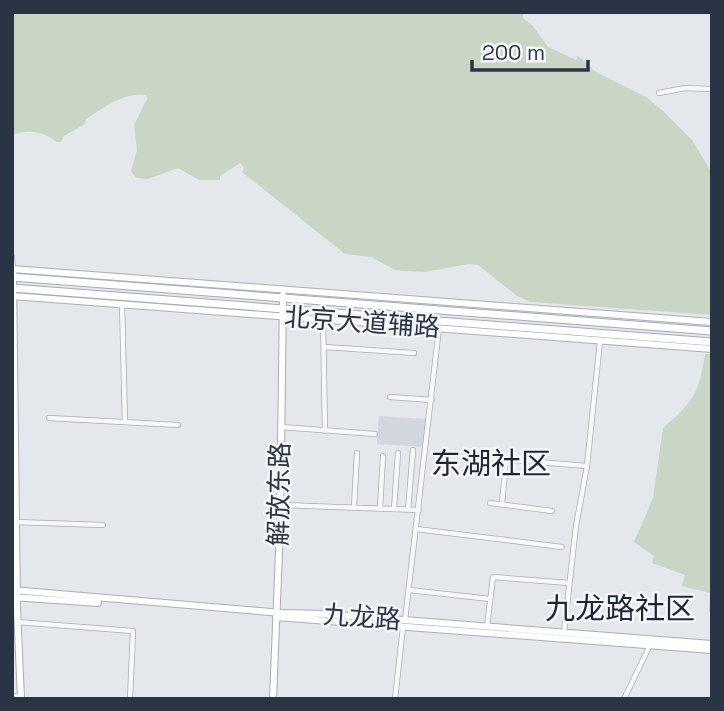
<svg xmlns="http://www.w3.org/2000/svg" width="724" height="711" font-family="'Space Grotesk','Noto Sans SC',sans-serif">
	<style>
		.built { fill: #d2d6de }
		.green { fill: #c9d6c5 }
		.lines { fill: none; stroke-linecap: round; stroke-linejoin: round }
		.street-casing { stroke: #a9aeb7; stroke-width: 6 }
		.secondary-casing { stroke: #a9aeb7; stroke-width: 8 }
		.primary-casing { stroke: #a3abb8; stroke-width: 9 }
		.street { stroke: #f7f8fa; stroke-width: 4.5 }
		.secondary { stroke: #fff; stroke-width: 6 }
		.primary { stroke: #fff; stroke-width: 7 }
		.labels { text-anchor: middle; stroke-width: 5; stroke-linejoin: round; paint-order: stroke }
		.street-label { font-size: 26px; fill: #2b3445; stroke: #f4f6f9 }
		.quarter-label { font-size: 30px; fill: #1d2536; stroke: #f4f6f9 }
	</style>
	<rect width="100%" height="100%" fill="#e4e7ec"/>
	<!-- built -->
	<path class="built" d="M 379,416 L 426,419 L 424,447 L 377,444 Z"/>
	<!-- green -->
	<path class="green" d="M 12,12 L 523,12 L 523,18 L 533,26 L 548,47 L 576,60 L 578,56 L 596,72 L 646,97 L 663,111 L 692,140 L 712,173 L 712,315 L 530,302 L 517,296 L 478,265 L 469,264 L 424,272 L 404,271 L 395,270 L 371,257 L 345,254 L 242,172 L 244,168 L 240,163 L 220,176 L 220,180 L 199,180 L 178,168 L 148,179 L 136,178 L 131,171 L 137,150 L 134,125 L 147,99 L 146,95 C 125,91 103,108 86,119 L 85,124 L 64,136 L 61,142 L 57,142 C 43,131 28,129 12,135 Z
		M 705,354 L 712,354 L 712,612 L 709,612 L 710,593 L 682,586 L 685,575 L 652,563 L 654,556 L 634,542 L 653,498 L 663,428 C 693,402 699,394 705,354 Z"/>
	<g class="lines">
		<defs>
			<path id="street" d="M 659,93 L 685,88 L 712,89
				M 12,257 L 13,269
				M 122,304 L 125,422
				M 323,320 L 325,431
				M 325,347 L 414,353
				M 390,397 L 432,400
				M 49,418 L 178,425
				M 281,427 L 375,434
				M 478,457 L 587,466
				M 490,503 L 552,511
				M 502,504 L 506,460
				M 281,505 L 419,510
				M 354,507 L 357,453
				M 380,508 L 383,456
				M 394,509 L 398,453
				M 408,510 L 413,450
				M 15,522 L 103,525
				M 416,529 L 562,547
				M 409,590 L 490,599
				M 405,620 L 439,328
				M 17,622 L 133,631 L 130,699
				M 487,627 L 493,577 L 569,583
				M 564,632 L 576,526 L 587,466 L 600,341
				M 12,696 L 21,697
				M 395,699 L 403,627
				M 624,699 L 650,645"/>
			<path id="secondary" d="M 12,269 L 712,322
				M 13,274 L 17,608 L 21,699
				M 12,296 L 712,349
				M 12,590 L 282,613 L 326,614 L 712,644
				M 12,597 L 98,603
				M 276,617 L 712,650
				M 273,699 L 280,528 L 283,295"/>
			<path id="primary" d="M 12,277 L 712,331
				M 12,288 L 712,342"/>
		</defs>
		<!-- street casing -->
		<use href="#street" class="street-casing"/>
		<!-- secondary casing -->
		<use href="#secondary" class="secondary-casing"/>
		<!-- primary casing -->
		<use href="#primary" class="primary-casing"/>
		<!-- street -->
		<use href="#street" class="street"/>
		<!-- secondary -->
		<use href="#secondary" class="secondary"/>
		<!-- primary -->
		<use href="#primary" class="primary"/>
	</g>
	<g class="labels">
		<!-- street labels -->
		<g class="street-label">
			<text transform="translate(362 322) rotate(4)" y="9">北京大道辅路</text>
			<text transform="translate(279 494) rotate(-89)" y="9">解放东路</text>
			<text transform="translate(362 617) rotate(4)" y="9">九龙路</text>
		</g>
		<!-- quarter labels -->
		<g class="quarter-label">
			<text x="491" y="474">东湖社区</text>
			<text x="620" y="619">九龙路社区</text>
		</g>
	</g>
	<!-- border -->
	<rect width="724" height="711" fill="none" stroke="#2b3445" stroke-width="28"/>
	<!-- scale -->
	<path d="M472 60v10h116v-10" fill="none" stroke="#2b3445" stroke-width="3.5"/>
	<text x="482" y="60" font-size="21" fill="#2b3445" stroke="#f4f6f9" stroke-width="5" paint-order="stroke">200 m</text>
</svg>
